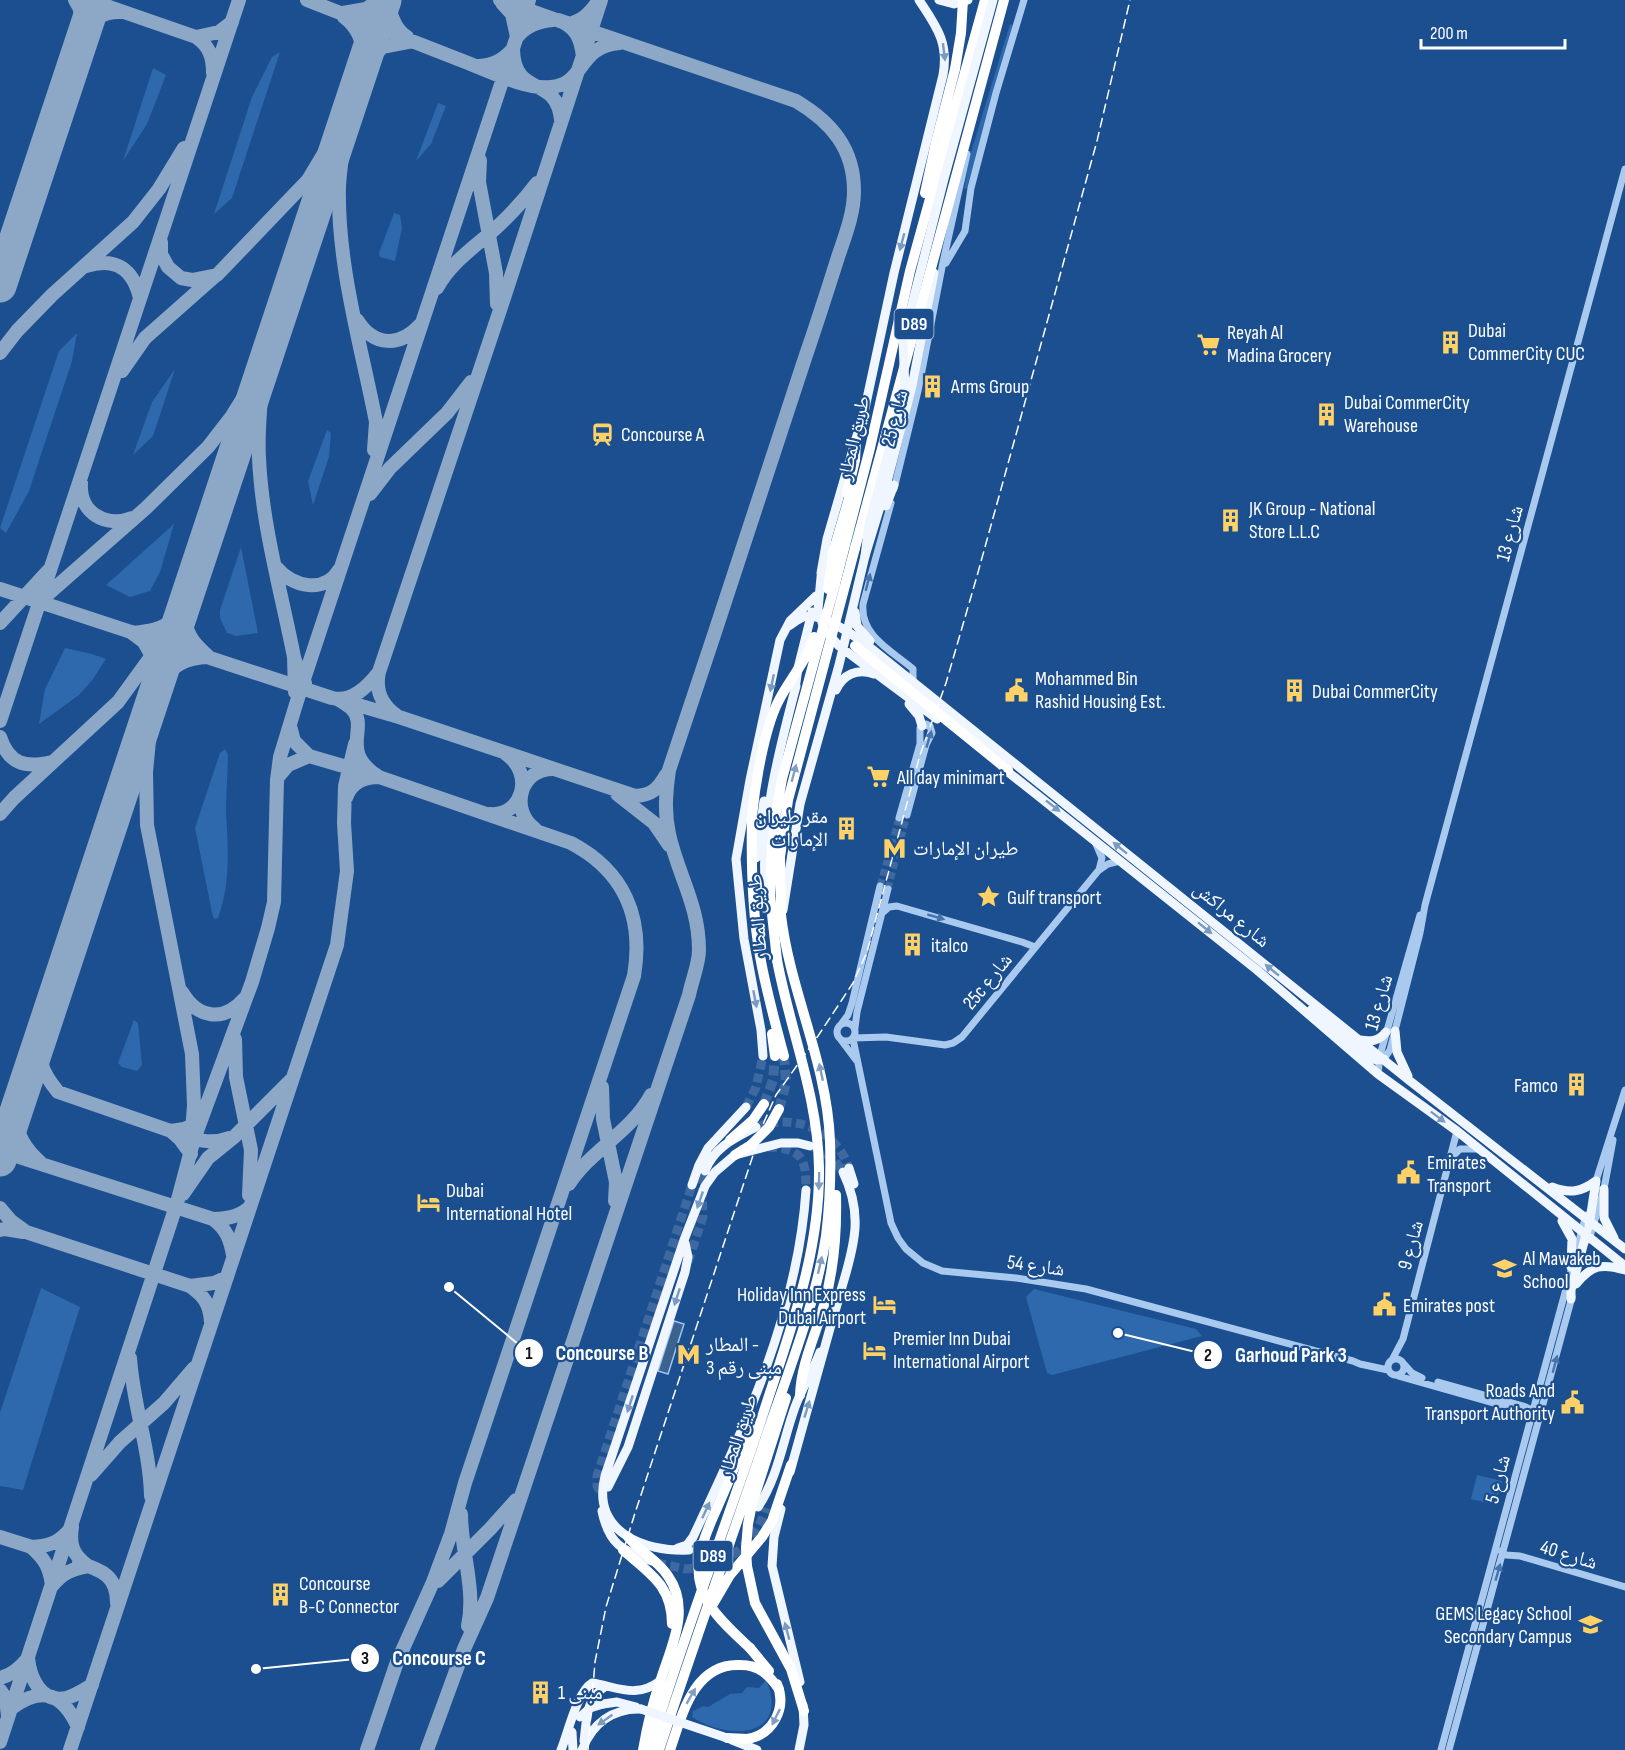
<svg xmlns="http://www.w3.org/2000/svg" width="1625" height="1750" font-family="'Sofia Sans Condensed','Noto Naskh Arabic',sans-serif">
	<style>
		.green { fill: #2e69ad }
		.water { fill: #3c6290; stroke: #9cc4f0; stroke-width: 1.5 }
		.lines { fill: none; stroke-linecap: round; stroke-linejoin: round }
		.taxiway { stroke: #8da7c7; stroke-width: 14 }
		.runway { stroke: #8da7c7; stroke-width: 33 }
		.minor-tunnel { stroke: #3d69a0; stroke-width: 7; stroke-dasharray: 7 3.5; stroke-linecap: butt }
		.major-tunnel { stroke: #3d69a0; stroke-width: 9; stroke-dasharray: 9 4.5; stroke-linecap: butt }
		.highway-tunnel { stroke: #3d69a0; stroke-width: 10; stroke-dasharray: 10 5; stroke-linecap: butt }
		.minor { stroke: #a9c9ee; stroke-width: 7 }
		.major { stroke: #f0f6ff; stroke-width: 9 }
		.highway { stroke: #fff; stroke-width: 10 }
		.rail { stroke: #fff; stroke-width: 1.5; stroke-dasharray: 10 4.5; stroke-linecap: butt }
		.major-bridge { stroke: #f0f6ff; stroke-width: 9 }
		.highway-bridge { stroke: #fff; stroke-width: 10 }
		.oneway { fill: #7b9ac1 }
		.oneway2 { fill: #4674ac }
		.oneway3 { fill: #829ec1 }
		.labels { text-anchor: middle; stroke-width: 4.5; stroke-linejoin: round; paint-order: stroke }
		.shield { fill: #1b4f8f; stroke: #bbcadd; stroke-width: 1.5 }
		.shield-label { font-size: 18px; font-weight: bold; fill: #fff }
		.poi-label { font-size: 20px; fill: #fff; stroke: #1b4f8f; text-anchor: start }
		.street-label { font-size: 20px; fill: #fff; stroke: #1b4f8f }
		.leader { fill: none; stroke: #fff; stroke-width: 2 }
		.callout-dot { fill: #fff; stroke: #1b4f8f; stroke-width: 2 }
		.mark-label { font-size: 18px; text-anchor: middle; font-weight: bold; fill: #111 }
		.callout-label { font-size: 21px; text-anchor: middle; font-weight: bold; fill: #fff; stroke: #1b4f8f; stroke-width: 4.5; stroke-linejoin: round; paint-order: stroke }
	</style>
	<rect width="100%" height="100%" fill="#1b4f8f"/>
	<!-- green -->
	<path class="green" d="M 1010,24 L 1014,26 L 974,169 L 972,170 L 967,188 L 964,189 L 969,159 Z
		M 280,52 L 232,198 L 214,214 L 252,97 L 272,57 Z
		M 153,68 L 166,75 L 147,124 L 123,161 Z
		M 438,103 L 446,106 L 431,144 L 416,161 Z
		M 394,213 L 400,215 L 402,228 L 395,261 L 380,257 L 379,253 Z
		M 77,333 L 72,361 L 29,491 L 6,533 L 0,528 L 59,351 Z
		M 175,369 L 153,436 L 133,455 L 152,402 Z
		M 327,430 L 331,433 L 329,457 L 313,505 L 308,481 Z
		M 174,524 L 160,572 L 150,591 L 130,597 L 106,585 Z
		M 241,547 L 258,633 L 236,636 L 227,633 L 220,618 L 220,610 Z
		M 65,648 L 92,654 L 106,659 L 93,679 L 79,695 L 39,724 L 45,689 Z
		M 225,749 L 228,754 C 228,773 226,792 226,811 C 228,847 231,883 218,918 L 215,919 L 213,917 L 195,828 L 220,753 Z
		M 134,1020 L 138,1023 L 142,1065 L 137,1071 L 122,1067 L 118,1063 Z
		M 41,1288 L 80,1307 L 23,1490 L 0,1486 L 0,1413 Z
		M 1034,1289 L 1196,1329 L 1202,1336 L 1052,1375 L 1047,1373 L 1026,1297 Z
		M 1477,1475 L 1502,1481 L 1496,1505 L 1471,1499 Z
		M 766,1680 C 791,1739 726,1740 692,1717 L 693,1711 L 704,1706 L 708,1707 L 730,1694 L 742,1693 L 747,1687 L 759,1688 Z"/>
	<!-- water -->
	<path class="water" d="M 674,1321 L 684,1324 L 668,1374 L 658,1371 Z"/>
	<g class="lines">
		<!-- taxiway -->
		<path class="taxiway" d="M 75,0 C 82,10 83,20 84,32 C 94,19 102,12 119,12
			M 89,0 L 196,37 L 219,32 L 232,22
			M 307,0 C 361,21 414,42 468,63 C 491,72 527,90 551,87 C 586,84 577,46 620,43
			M 388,0 C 390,14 394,29 407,37
			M 500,0 L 568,24 C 582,21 589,14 597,3
			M 502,3 L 512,14 L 517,37 C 526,26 538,21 553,20
			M 343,13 L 366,9 L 379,0
			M 344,17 C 360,29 365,46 363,65 L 383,47 L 409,42
			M 196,37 C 209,46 213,56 213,73
			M 479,66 C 494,65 503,60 513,49 C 514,99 557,74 561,120
			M 355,90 C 348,122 341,154 339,186 C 337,264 361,345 376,422 L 374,450
			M 480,160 L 479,182 L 496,273 L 497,304
			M 161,242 L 161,254 L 168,267 L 181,278 L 192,280 L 217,275 L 308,180 L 335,135 L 343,117
			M 86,266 C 116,257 133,269 140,298
			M 437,288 C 450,263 476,246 496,228 C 511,214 525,199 537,183
			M 357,320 C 374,347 400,347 420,325
			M 0,353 L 17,331 L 52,295 L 133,222 L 159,189 L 184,148
			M 263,366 C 262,396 257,428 259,458 C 262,525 281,591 294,657
			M 122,371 L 145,338 L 215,276
			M 81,483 C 79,513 106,528 132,518
			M 370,494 L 390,468 L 447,413 L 471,382
			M 277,568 C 292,587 325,594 339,570
			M 0,589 L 332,698 C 352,703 368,686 379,672 L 503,301 L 601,0
			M 39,602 L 146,508 L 208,447 L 232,416 L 250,387 L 272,339
			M 176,618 C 160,630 152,631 132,633 L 144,642 L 157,665 L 158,685 L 151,720 L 146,772 L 147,825 L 192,1054 L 194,1105 L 192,1131
			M 0,623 L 48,571
			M 172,625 L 190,586
			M 379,672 C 375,690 382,705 396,715
			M 158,685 C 173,665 184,658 209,657 C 190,641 186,633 183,608
			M 295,692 L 294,657 L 299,673 L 305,683
			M 339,700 C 343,702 347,705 351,708 C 371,727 337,751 379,777 L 571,843 C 624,871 644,917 634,976 L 465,1483 L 451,1534 L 433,1582 L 397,1662 L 367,1750
			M 344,701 L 399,717 L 635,796 C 652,795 658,789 666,775
			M 0,721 L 239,0
			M 290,726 L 294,741 L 309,756
			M 0,737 C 9,765 26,768 52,762
			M 278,777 L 288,765 L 309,756 L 357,770
			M 617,794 L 654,823 L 669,845
			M 346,798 C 351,782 364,777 379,777
			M 0,814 L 14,798 L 118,702 L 155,651
			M 490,814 C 522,817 535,774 506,754
			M 535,829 C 509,810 520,768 554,769
			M 182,992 C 197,1018 223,1023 244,999
			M 42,1033 C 38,1060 40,1070 58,1092 L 171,1131 L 184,1129 L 197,1123
			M 235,1039 L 236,1077 L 251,1150 L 249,1195
			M 602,1087 L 603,1119 L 616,1182 L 615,1201
			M 0,1129 L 14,1118 C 19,1137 25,1149 40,1162
			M 0,1151 L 213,1219 C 226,1229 230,1238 233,1255
			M 191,1154 L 180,1139 L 171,1131 C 191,1138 208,1146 229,1138
			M 569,1184 C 591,1150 631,1132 651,1095
			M 183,1194 L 208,1158 L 234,1137 L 291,1080
			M 0,1208 L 11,1221 L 26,1232 L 190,1286 C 204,1296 210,1304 211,1322
			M 213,1219 C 226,1219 240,1217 250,1207
			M 0,1230 L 5,1229 L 23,1232
			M 190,1286 L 214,1283 L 227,1277
			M 130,1358 C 133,1405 150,1449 151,1496
			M 91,1475 L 120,1442 L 164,1403 L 194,1368
			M 461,1514 C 461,1552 476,1589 468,1626
			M 72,1527 C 69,1545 73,1555 88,1566 C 72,1569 62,1573 52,1586 C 50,1568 45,1559 31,1547 C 51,1546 60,1542 72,1527 Z
			M 0,1537 L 38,1549
			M 79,1563 C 102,1570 117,1576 117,1603
			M 438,1581 L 490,1529 L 516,1500
			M 0,1678 C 12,1675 20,1668 28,1658 C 30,1678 41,1703 66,1698 C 75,1696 84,1690 92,1685
			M 0,1690 L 6,1699 L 8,1716
			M 12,1708 C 42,1685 63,1694 78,1727
			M 0,1742 L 177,1203 L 194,1139 L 252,982 L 268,928 L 274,902 L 277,780 L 280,757 L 301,688 L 529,0
			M 70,1750 L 337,945 L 347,871 L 344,823 L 345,786 L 355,744
			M 427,1750 L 464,1649 L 487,1598 L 689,995 C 692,980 699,964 699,950 C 699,905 678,875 669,834 C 664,812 666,792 669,770 C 715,634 759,497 804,361 C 816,326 827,292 838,257 C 845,236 854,214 854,191 C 854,148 831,122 796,101 L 558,20 C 576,27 581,38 583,57"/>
		<!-- runway -->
		<path class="runway" d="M 0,286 L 95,0
			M 0,1160 L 385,0"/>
		<!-- minor-tunnel -->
		<path class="minor-tunnel" d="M 880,886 L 899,818
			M 888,889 L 907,815"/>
		<!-- major-tunnel -->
		<path class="major-tunnel" d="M 746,1107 L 756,1087 L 763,1056
			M 756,1127 C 794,1113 836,1129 849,1168
			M 768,1147 C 803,1149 806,1158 806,1190
			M 813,1147 L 833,1158 L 843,1172
			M 688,1262 L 703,1217 L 702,1183 L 705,1171
			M 600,1491 L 597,1486 L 597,1476 L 692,1185
			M 689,1550 L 712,1545 L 724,1540
			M 721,1562 C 744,1550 758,1533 766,1508
			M 657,1563 L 686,1569 L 705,1567"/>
		<!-- highway-tunnel -->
		<path class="highway-tunnel" d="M 764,1104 L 773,1080 L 775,1056
			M 779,1109 L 786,1083 L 784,1056"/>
		<!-- minor -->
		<path class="minor" d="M 946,263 L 965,231 L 971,188 L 996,93 L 1024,0
			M 894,489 L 918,391 L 943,262 L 967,154
			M 891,503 L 863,604 C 860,636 892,651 913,669 L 913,682
			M 899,818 L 920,744 L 920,728 L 926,724 L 930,726 L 932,733 L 926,745 L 907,815
			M 1096,844 L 1102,858 L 1099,870
			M 882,913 L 889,907 L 897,906 L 1022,942 L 1035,947
			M837 1032a9 9 0 1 1 18 0a9 9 0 1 1-18 0Z
			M 842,1023 L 848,1015 L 852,1003 L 880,886
			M 855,1028 L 857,1012 L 888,889
			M 853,1038 L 886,1037 L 945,1045 L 953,1043 L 962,1037 L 1098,871 L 1108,864 L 1120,861
			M 853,1039 L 891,1223 L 898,1238 L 906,1249 L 923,1263 L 942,1271 L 1016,1278 L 1086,1289 L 1353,1361 L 1360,1364 L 1388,1370
			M 841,1040 L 856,1060
			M 1384,1059 L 1390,1050 L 1420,933 L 1425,905 L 1625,169
			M 1378,1074 L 1380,1055 L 1420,915
			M 1450,1159 L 1460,1149 L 1479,1149
			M 1595,1184 L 1625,1090
			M 1589,1240 L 1604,1189 L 1613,1140
			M1388 1367a8 8 0 1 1 16 0a8 8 0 1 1-16 0Z
			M 1392,1360 L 1403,1339 L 1457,1131
			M 1404,1364 L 1412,1373 L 1422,1378
			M 1398,1376 L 1518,1410 L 1535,1411
			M 1438,1382 L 1526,1407 L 1533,1411
			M 1501,1551 L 1506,1555 L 1520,1556 L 1625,1587
			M 1441,1750 L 1586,1215
			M 1449,1750 L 1572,1297"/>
		<!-- major -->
		<path class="major" d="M 939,0 L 954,4 L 968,0
			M 886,506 L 894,485
			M 822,567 L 818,609 L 824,629 L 839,646 L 937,719
			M 821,573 L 827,539 L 865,408 L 894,273 L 943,75 C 949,42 936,26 919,0
			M 855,612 L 857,626 L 870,641
			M 787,627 C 792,624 798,619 803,617 C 820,611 853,635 867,645 L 1410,1081 L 1625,1249
			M 795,689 L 798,668 L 812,612
			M 836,690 C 843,674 858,668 874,674
			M 909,704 L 919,716 L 922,726
			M 1003,768 L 1257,970 L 1378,1074 L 1457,1131 L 1625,1266
			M 756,858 L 764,801
			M 766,897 C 759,826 778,754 796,686
			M 783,910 L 800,804 L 839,665 L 865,556 L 883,497 L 912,386 L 934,273
			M 1311,1010 L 1370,1057 L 1376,1060 L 1384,1059
			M 1395,1031 L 1397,1052 L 1408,1076
			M 1360,1040 C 1371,1042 1379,1041 1386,1032
			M 763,1056 L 761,1030 L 744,939 L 736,859 L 750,780 L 780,640 L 790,621 L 816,596
			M 849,1168 L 854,1184
			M 705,1171 C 714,1147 735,1138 756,1127
			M 692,1185 L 699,1165 L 708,1148 L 746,1107
			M 1552,1187 C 1570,1194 1581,1192 1596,1181
			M 1604,1189 L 1604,1218 L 1614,1238
			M 1562,1221 L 1572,1239 L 1571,1267
			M 1589,1226 L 1596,1181
			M 1576,1284 C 1592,1265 1601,1263 1625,1270
			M 1571,1299 L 1571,1290 L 1587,1231
			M 832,1320 C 837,1307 840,1293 844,1280 C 856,1239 862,1212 843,1172
			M 790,1472 L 834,1314
			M 608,1487 L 628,1447 L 685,1272 L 688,1257 L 685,1243
			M 758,1507 C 778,1477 783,1440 795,1407 C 802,1388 813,1371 820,1352
			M 781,1509 L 774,1537 L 772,1566 L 800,1682
			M 602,1511 C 609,1545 622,1550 652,1561
			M 678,1548 L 687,1545 L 693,1537 C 744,1429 798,1312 806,1190
			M 689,1550 C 643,1552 591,1531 605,1476 L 684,1240 L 705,1186 L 715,1172 L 735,1155 L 781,1143 L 798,1143 L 810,1146
			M 603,1704 L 617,1702 L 636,1707
			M 572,1732 L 573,1750
			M 732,1740 L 757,1750
			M 584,1741 C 587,1719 585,1699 606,1686
			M 561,1750 C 568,1733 577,1692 592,1683 C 618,1687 636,1699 660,1681
			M 582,1750 C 592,1724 612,1708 641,1709
			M 799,1750 L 804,1725 L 803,1705"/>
		<!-- highway -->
		<path class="highway" d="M 925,193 L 936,142 L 955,69
			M 847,493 L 855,460 L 856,440
			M 855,548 L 1004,0
			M 835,584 L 870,448 L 910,271 L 985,0
			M 828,589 L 833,553 L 852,488
			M 855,646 L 1008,770
			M 752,816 C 751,862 752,911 760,956 C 766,990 775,1023 784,1056
			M 772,1034 L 775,1056
			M 730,1140 L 753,1120 L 764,1104
			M 751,1145 L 769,1127 L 779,1109
			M 735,1155 L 743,1150
			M 800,1395 C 801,1364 816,1334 824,1305 C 834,1269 837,1233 836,1195
			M 733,1470 L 752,1426
			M 628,1537 C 640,1552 658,1560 668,1576 C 692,1610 670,1648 660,1682 C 652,1705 647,1727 643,1750
			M 746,1548 L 748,1524 L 752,1504 L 786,1398
			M 623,1550 C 649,1573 672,1585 672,1624
			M 747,1566 L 755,1603 L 791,1669 L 804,1711
			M 713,1604 L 730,1575 L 762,1537 L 772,1521 L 791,1465
			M 750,1648 L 769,1671
			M 727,1738 C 734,1738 740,1739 747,1739 C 773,1735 787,1708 777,1684
			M 649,1750 C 683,1636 727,1524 764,1411 C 790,1331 820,1253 819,1168 C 818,1096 790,1030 777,960
			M 659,1750 C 692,1649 728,1549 762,1449 C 785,1379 815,1309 826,1236 C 830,1204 831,1172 830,1141 C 827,1062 790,992 781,915
			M 670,1750 C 682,1715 694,1662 741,1665 C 759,1665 769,1675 779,1689"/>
		<!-- rail -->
		<path class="rail" d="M 588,1750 L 595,1662 L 606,1607 L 635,1513 L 764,1122 L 776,1095 L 818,1036 L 853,983 L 867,952 L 920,755 L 946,683 L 977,576 L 1097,141 L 1130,0"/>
		<!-- major-bridge -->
		<path class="major-bridge" d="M 865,556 L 869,524 L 905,391 L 903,340 L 944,179 L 993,0
			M 641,1709 L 727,1738
			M 580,1717 L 590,1708 L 603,1704"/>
		<!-- highway-bridge -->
		<path class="highway-bridge" d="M 955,69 L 961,33 L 963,0
			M 752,816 C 755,785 764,730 778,702 C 790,678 805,664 814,637
			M 781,915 L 780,857 L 788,800 L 855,548
			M 777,960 L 770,896 L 772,846 L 776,812 L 782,779 L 835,584
			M 743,1150 L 751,1145
			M 733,1470 C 727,1486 720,1501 713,1517 C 700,1547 690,1574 709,1604 C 720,1621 736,1635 750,1648
			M 746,1548 L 747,1566"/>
	</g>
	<!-- one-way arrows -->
	<defs><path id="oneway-solid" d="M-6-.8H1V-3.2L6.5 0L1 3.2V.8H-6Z" transform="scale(1.5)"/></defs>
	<g class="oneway">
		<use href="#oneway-solid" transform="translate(944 52) rotate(83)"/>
		<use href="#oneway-solid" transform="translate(902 242) rotate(105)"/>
		<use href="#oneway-solid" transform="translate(772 683) rotate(102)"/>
		<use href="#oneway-solid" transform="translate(1053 806) rotate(38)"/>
		<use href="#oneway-solid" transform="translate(1120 848) rotate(-141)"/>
		<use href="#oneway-solid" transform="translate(1205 928) rotate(39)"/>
		<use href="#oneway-solid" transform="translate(1272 970) rotate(-141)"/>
		<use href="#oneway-solid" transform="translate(755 999) rotate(79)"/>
		<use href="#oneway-solid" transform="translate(1438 1117) rotate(37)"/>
		<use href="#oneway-solid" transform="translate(700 1200) rotate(109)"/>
		<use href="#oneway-solid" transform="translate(677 1297) rotate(108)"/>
		<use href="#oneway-solid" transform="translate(630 1404) rotate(108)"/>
		<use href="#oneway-solid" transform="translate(807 1409) rotate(-73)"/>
		<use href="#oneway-solid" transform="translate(706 1510) rotate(-65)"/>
		<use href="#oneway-solid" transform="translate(787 1631) rotate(-105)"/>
		<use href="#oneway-solid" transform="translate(605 1720) rotate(145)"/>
	</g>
	<g class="oneway2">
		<use href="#oneway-solid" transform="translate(868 582) rotate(-75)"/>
		<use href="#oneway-solid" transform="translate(929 739) rotate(-73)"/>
		<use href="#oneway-solid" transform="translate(936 917) rotate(16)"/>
		<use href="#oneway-solid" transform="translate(1555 1364) rotate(-75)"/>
		<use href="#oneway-solid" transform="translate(1498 1572) rotate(-74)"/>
	</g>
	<g class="oneway3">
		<use href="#oneway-solid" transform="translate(794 773) rotate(-75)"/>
		<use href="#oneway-solid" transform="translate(821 1072) rotate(-102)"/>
		<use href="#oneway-solid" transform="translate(819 1181) rotate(91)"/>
		<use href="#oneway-solid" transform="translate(820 1265) rotate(-77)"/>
		<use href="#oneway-solid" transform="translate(691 1696) rotate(-60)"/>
		<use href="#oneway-solid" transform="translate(776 1717) rotate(116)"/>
	</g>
	<!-- icons -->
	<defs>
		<symbol id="building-bare" viewBox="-9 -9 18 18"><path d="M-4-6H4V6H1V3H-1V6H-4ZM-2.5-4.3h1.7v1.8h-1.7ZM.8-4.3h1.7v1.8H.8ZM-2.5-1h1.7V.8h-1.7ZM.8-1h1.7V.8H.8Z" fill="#ffd166" stroke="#1b4f8f" stroke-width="2.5" paint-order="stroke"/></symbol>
		<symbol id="supermarket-bare" viewBox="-9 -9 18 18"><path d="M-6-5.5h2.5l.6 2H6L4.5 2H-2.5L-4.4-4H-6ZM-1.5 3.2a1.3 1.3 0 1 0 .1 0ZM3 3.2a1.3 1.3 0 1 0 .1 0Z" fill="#ffd166" stroke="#1b4f8f" stroke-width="2.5" paint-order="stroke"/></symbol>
		<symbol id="station-bare" viewBox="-9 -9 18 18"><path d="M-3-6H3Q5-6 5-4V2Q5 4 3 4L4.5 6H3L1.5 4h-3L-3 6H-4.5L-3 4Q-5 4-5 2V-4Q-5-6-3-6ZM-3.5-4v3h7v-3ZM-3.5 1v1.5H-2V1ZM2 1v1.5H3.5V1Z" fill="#ffd166" stroke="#1b4f8f" stroke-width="2.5" paint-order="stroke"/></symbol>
		<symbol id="civic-bare" viewBox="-9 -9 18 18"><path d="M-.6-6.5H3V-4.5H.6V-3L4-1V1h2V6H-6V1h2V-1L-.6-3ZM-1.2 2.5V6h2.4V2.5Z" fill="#ffd166" stroke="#1b4f8f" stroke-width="2.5" paint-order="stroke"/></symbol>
		<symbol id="metro-bare" viewBox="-9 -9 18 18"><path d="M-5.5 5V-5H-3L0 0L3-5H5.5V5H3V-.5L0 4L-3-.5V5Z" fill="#ffd166" stroke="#1b4f8f" stroke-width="2.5" paint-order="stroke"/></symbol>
		<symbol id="sight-bare" viewBox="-9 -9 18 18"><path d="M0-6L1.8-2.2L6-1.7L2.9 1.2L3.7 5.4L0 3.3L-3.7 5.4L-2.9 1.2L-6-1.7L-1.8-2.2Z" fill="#ffd166" stroke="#1b4f8f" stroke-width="2.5" paint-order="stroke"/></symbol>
		<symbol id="hotel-bare" viewBox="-9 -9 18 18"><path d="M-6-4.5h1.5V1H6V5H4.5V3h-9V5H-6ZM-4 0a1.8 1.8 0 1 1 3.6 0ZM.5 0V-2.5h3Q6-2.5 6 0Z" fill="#ffd166" stroke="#1b4f8f" stroke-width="2.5" paint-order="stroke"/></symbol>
		<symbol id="school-bare" viewBox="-9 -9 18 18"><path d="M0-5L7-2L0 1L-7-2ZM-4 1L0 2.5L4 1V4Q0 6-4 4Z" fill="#ffd166" stroke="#1b4f8f" stroke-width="2.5" paint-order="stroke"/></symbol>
		<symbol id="university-bare" viewBox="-9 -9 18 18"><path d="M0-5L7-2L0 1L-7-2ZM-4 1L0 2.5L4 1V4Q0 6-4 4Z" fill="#ffd166" stroke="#1b4f8f" stroke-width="2.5" paint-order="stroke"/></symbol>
	</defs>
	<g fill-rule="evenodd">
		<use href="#building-bare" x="1434" y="326" width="33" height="33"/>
		<use href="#supermarket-bare" x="1192" y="328" width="33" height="33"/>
		<use href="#building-bare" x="916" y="370" width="33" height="33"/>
		<use href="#building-bare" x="1310" y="398" width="33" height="33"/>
		<use href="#station-bare" x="586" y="418" width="33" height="33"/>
		<use href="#building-bare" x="1214" y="504" width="33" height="33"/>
		<use href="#civic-bare" x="1000" y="674" width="33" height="33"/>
		<use href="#building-bare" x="1278" y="674" width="33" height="33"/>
		<use href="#supermarket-bare" x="862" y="760" width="33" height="33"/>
		<use href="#building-bare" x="830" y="812" width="33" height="33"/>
		<use href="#metro-bare" x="878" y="832" width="33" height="33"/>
		<use href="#sight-bare" x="972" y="880" width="33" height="33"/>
		<use href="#building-bare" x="896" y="928" width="33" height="33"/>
		<use href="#building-bare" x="1560" y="1068" width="33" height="33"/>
		<use href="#civic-bare" x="1392" y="1156" width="33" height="33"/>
		<use href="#hotel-bare" x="412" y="1186" width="33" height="33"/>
		<use href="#school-bare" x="1488" y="1252" width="33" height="33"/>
		<use href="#hotel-bare" x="868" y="1288" width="33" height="33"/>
		<use href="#civic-bare" x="1368" y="1288" width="33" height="33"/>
		<use href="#hotel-bare" x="858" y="1334" width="33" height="33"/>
		<use href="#metro-bare" x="672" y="1338" width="33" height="33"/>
		<use href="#civic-bare" x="1556" y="1386" width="33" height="33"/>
		<use href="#building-bare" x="264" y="1578" width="33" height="33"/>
		<use href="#university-bare" x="1574" y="1608" width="33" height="33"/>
		<use href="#building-bare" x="524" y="1676" width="33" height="33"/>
	</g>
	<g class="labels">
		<!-- shield labels -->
		<g class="shield">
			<rect x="894.5" y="309" width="39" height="30" rx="4.5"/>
			<rect x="693.5" y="1541" width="39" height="30" rx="4.5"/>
		</g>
		<g class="shield-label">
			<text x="914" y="330">D89</text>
			<text x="713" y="1562">D89</text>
		</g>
		<!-- poi labels -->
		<g class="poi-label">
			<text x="1468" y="337">Dubai<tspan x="1468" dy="23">CommerCity CUC</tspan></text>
			<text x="1227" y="339">Reyah Al<tspan x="1227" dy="23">Madina Grocery</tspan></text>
			<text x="951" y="393">Arms Group</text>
			<text x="1344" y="409">Dubai CommerCity<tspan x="1344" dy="23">Warehouse</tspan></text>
			<text x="621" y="441">Concourse A</text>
			<text x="1249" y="515">JK Group - National<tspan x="1249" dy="23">Store L.L.C</tspan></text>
			<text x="1035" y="685">Mohammed Bin<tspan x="1035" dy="23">Rashid Housing Est.</tspan></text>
			<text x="1312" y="698">Dubai CommerCity</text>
			<text x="897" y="784">All day minimart</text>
			<text x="828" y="823" text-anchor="end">مقر طيران<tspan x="828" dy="23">الإمارات</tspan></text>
			<text x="913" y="855">طيران الإمارات</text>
			<text x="1007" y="904">Gulf transport</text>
			<text x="931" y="952">italco</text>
			<text x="1558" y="1092" text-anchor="end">Famco</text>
			<text x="1427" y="1169">Emirates<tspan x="1427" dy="23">Transport</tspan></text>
			<text x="446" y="1197">Dubai<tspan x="446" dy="23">International Hotel</tspan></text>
			<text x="1523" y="1265">Al Mawakeb<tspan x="1523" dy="23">School</tspan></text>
			<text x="866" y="1301" text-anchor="end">Holiday Inn Express<tspan x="866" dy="23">Dubai Airport</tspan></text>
			<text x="1403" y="1312">Emirates post</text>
			<text x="893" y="1345">Premier Inn Dubai<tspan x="893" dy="23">International Airport</tspan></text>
			<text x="706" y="1351">المطار -<tspan x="706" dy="23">مبنى رقم 3</tspan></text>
			<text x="1555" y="1397" text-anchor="end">Roads And<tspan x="1555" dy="23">Transport Authority</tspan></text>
			<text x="299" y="1590">Concourse<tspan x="299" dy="23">B-C Connector</tspan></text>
			<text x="1572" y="1620" text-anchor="end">GEMS Legacy School<tspan x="1572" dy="23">Secondary Campus</tspan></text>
			<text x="558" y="1699">مبنى 1</text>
		</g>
		<!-- street labels -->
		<g class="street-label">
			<text transform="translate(894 418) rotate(-76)" y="7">شارع 25</text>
			<text transform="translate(853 438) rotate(-77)" y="7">طريق المطار</text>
			<text transform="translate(1509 533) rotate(-75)" y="7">شارع 13</text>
			<text transform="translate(1232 914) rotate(39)" y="7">شارع مراكش</text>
			<text transform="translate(757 917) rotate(-94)" y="7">طريق المطار</text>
			<text transform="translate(987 981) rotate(-51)" y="7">25c شارع</text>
			<text transform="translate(1378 1002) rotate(-74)" y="7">شارع 13</text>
			<text transform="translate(1410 1245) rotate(-75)" y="7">شارع 9</text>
			<text transform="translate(1036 1265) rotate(8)" y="7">شارع 54</text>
			<text transform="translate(737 1436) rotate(-72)" y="7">طريق المطار</text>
			<text transform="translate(1497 1479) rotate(-75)" y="7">شارع 5</text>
			<text transform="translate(1569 1554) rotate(17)" y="7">شارع 40</text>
		</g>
	</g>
	<!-- callouts -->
	<path class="leader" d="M449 1287L529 1353M1118 1333L1208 1355M256 1669L365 1658"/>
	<g class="callout-dot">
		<circle cx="449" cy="1287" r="6"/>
		<circle cx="1118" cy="1333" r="6"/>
		<circle cx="256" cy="1669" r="6"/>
		<circle cx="529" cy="1353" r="15"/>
		<circle cx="1208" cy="1355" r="15"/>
		<circle cx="365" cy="1658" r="15"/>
	</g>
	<g class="mark-label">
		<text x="529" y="1359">1</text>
		<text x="1208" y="1361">2</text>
		<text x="365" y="1664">3</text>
	</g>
	<g class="callout-label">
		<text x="602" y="1360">Concourse B</text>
		<text x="1291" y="1362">Garhoud Park 3</text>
		<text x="439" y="1665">Concourse C</text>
	</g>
	<!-- scale -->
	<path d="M1421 39v9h144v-9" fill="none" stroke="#ffffff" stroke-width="3"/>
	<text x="1430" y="39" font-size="18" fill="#ffffff" stroke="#1b4f8f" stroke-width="4.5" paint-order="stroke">200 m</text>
</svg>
